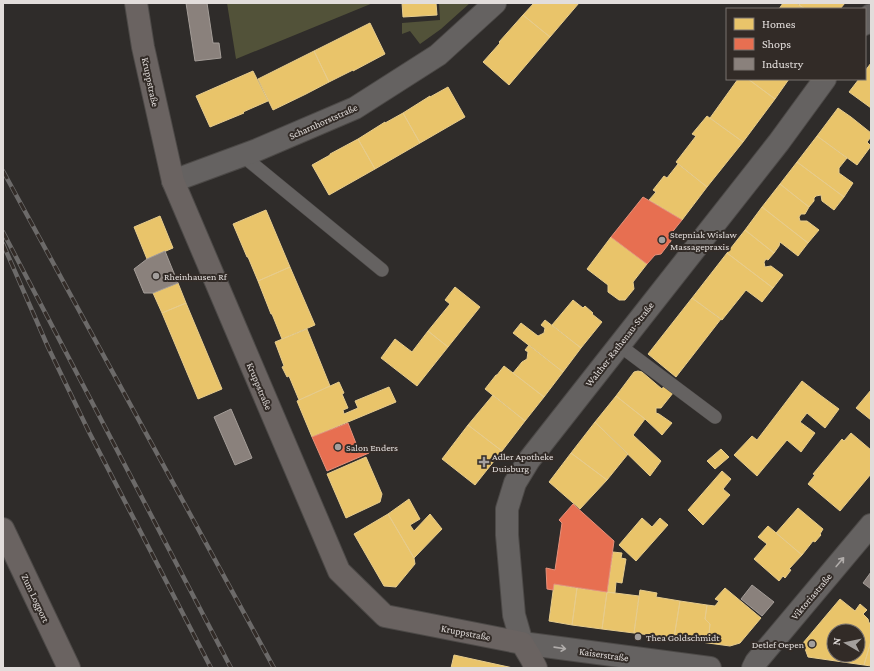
<svg xmlns="http://www.w3.org/2000/svg" width="874" height="671" font-family="'Crimson Pro',serif">
	<style>
		.green { fill: #525239 }
		.homes { fill: #e9c46a; stroke: #e7cc8c; fill-rule: evenodd }
		.shops { fill: #e76f51; stroke: #e6907a }
		.industry { fill: #8a817c; stroke: #a49d98 }
		.lines { fill: none; stroke-linecap: round; stroke-linejoin: round }
		.lane-casing { stroke: #4c4947; stroke-width: 14 }
		.street-casing { stroke: #4c4947; stroke-width: 24 }
		.secondary-casing { stroke: #4c4947; stroke-width: 24 }
		.lane { stroke: #656261; stroke-width: 13 }
		.street { stroke: #656261; stroke-width: 22 }
		.secondary { stroke: #6a6361; stroke-width: 22 }
		.rail-casing { stroke: #6c6a69; stroke-width: 4.5 }
		.rail { stroke: #322b27; stroke-width: 3; stroke-dasharray: 9; stroke-linecap: butt }
		.oneway { stroke: #b0acaa }
		.poi-dot { fill: #a39f9d; stroke: #322b27; stroke-width: 1.5 }
		.labels { text-anchor: middle; stroke-width: 4; stroke-linejoin: round; paint-order: stroke }
		.street-label { font-size: 10px; fill: #e2dddb; stroke: #322b27 }
		.poi-label { font-size: 10px; fill: #e2dddb; stroke: #322b27; text-anchor: start }
	</style>
	<rect width="100%" height="100%" fill="#2f2c2a"/>
	<!-- green -->
	<path class="green" d="M 227,3 L 373,3 L 236,59 Z
		M 439,3 L 470,3 L 441,29 L 420,44 L 410,31 L 402,34 L 402,23 L 440,20 Z"/>
	<!-- homes -->
	<path class="homes" d="M 402,3 L 436,3 L 437,15 L 403,17 Z
		M 534,3 L 579,3 L 550,37 L 523,15 Z
		M 783,3 L 796,3 L 805,9 L 779,9 Z
		M 801,3 L 845,3 L 840,9 L 805,9 L 799,5 Z
		M 523,15 L 550,37 L 509,85 L 483,62 L 500,43 L 499,42 Z
		M 370,23 L 385,54 L 353,71 L 353,70 L 329,82 L 314,51 Z
		M 314,51 L 329,82 L 306,94 L 273,110 L 258,79 Z
		M 871,63 L 871,108 L 849,92 L 859,79 L 865,79 L 865,71 Z
		M 253,71 L 268,101 L 243,112 L 244,113 L 210,127 L 196,96 Z
		M 738,79 L 748,79 L 775,99 L 743,142 L 710,118 Z
		M 748,79 L 789,79 L 775,99 Z
		M 448,87 L 465,117 L 420,143 L 403,113 L 430,96 L 430,97 Z
		M 838,108 L 851,117 L 871,133 L 871,137 L 867,142 L 871,146 L 857,165 L 817,136 Z
		M 403,113 L 420,143 L 375,169 L 358,139 L 385,122 L 385,123 Z
		M 707,116 L 743,142 L 707,187 L 676,162 L 696,136 L 692,134 Z
		M 817,136 L 847,158 L 839,168 L 839,173 L 853,183 L 844,197 L 797,162 Z
		M 358,139 L 375,169 L 329,195 L 312,165 L 330,155 L 330,154 Z
		M 797,162 L 844,197 L 834,210 L 822,201 L 821,195 L 816,196 L 814,198 L 814,201 L 809,207 L 780,184 Z
		M 678,164 L 707,187 L 682,220 L 649,200 L 656,192 L 653,190 L 664,176 L 667,178 Z
		M 780,184 L 809,207 L 805,214 L 801,214 L 799,217 L 800,221 L 807,221 L 819,230 L 808,243 L 762,207 Z
		M 762,207 L 808,243 L 798,256 L 780,242 L 779,246 L 774,253 L 745,230 Z
		M 266,210 L 290,267 L 258,281 L 248,257 L 247,257 L 233,224 Z
		M 160,216 L 173,248 L 147,259 L 134,227 Z
		M 745,230 L 774,253 L 768,260 L 766,259 L 764,262 L 765,267 L 771,266 L 783,275 L 773,288 L 727,253 Z
		M 611,237 L 647,264 L 633,282 L 634,289 L 625,300 L 619,300 L 608,292 L 608,285 L 587,269 Z
		M 727,253 L 773,288 L 762,302 L 746,290 L 722,320 L 692,298 Z
		M 290,267 L 315,325 L 282,339 L 272,314 L 271,314 L 258,281 Z
		M 178,283 L 186,303 L 162,313 L 153,293 Z
		M 455,287 L 480,307 L 448,347 L 428,331 L 450,304 L 445,300 Z
		M 692,298 L 721,319 L 676,377 L 648,354 Z
		M 573,300 L 583,308 L 585,306 L 593,313 L 592,314 L 602,322 L 581,348 L 552,325 Z
		M 186,303 L 222,389 L 198,399 L 162,313 Z
		M 545,320 L 581,348 L 563,372 L 513,333 L 521,323 L 538,336 L 544,333 L 545,328 L 541,325 Z
		M 307,329 L 330,386 L 299,400 L 289,376 L 287,377 L 282,367 L 284,366 L 275,342 Z
		M 428,331 L 448,347 L 417,386 L 381,358 L 395,339 L 412,352 Z
		M 529,345 L 563,372 L 544,397 L 513,373 L 522,362 L 527,359 L 528,352 L 525,350 Z
		M 504,366 L 544,397 L 525,421 L 485,389 L 496,375 L 497,375 Z
		M 638,371 L 642,372 L 662,389 L 664,386 L 673,393 L 661,408 L 656,408 L 656,413 L 659,414 L 672,423 L 662,435 L 645,419 L 616,396 L 634,372 Z
		M 802,381 L 820,395 L 839,409 L 825,428 L 807,413 L 800,422 L 815,433 L 801,452 L 787,440 L 757,476 L 734,455 L 752,436 L 757,440 Z
		M 339,382 L 344,393 L 342,394 L 348,408 L 343,410 L 344,414 L 358,408 L 355,401 L 389,387 L 396,402 L 312,437 L 297,401 Z
		M 871,390 L 871,420 L 856,408 Z
		M 493,395 L 525,421 L 502,451 L 468,425 Z
		M 616,396 L 645,419 L 633,435 L 661,461 L 650,476 L 595,422 Z
		M 595,422 L 628,454 L 607,480 L 571,453 Z
		M 468,425 L 502,451 L 475,485 L 442,459 Z
		M 851,433 L 871,450 L 871,474 L 840,511 L 808,484 L 815,475 L 813,474 L 842,439 L 844,441 Z
		M 721,449 L 729,457 L 715,469 L 707,461 Z
		M 571,453 L 607,480 L 580,509 L 549,482 Z
		M 366,457 L 382,494 L 380,502 L 346,518 L 327,474 Z
		M 722,471 L 731,479 L 723,489 L 730,495 L 703,525 L 688,510 Z
		M 409,499 L 420,519 L 410,525 L 414,531 L 430,514 L 442,529 L 414,558 L 388,514 Z
		M 798,508 L 823,529 L 820,534 L 821,535 L 815,542 L 813,541 L 802,555 L 776,533 Z
		M 388,514 L 414,558 L 415,564 L 396,587 L 384,586 L 354,534 Z
		M 642,518 L 652,527 L 660,518 L 668,525 L 636,561 L 619,545 Z
		M 768,526 L 802,555 L 789,569 L 791,570 L 785,578 L 783,576 L 779,581 L 754,559 L 767,544 L 758,537 Z
		M 613,552 L 622,553 L 621,558 L 626,559 L 622,583 L 616,582 L 615,593 L 607,592 Z
		M 554,584 L 577,588 L 572,625 L 549,621 Z
		M 577,588 L 607,592 L 602,629 L 572,625 Z
		M 725,588 L 761,618 L 740,643 L 730,646 L 708,643 L 710,624 L 705,619 L 707,605 L 715,606 L 719,601 L 715,599 Z
		M 640,590 L 657,593 L 656,597 L 680,601 L 674,638 L 634,633 Z
		M 607,592 L 639,596 L 634,633 L 602,629 Z
		M 840,599 L 855,611 L 860,604 L 867,610 L 863,614 L 868,619 L 869,623 L 871,623 L 871,641 L 864,665 L 808,657 L 803,643 ZM 834,631 L 858,631 L 858,655 L 834,655 Z
		M 680,601 L 707,605 L 705,619 L 710,624 L 708,643 L 674,638 Z
		M 871,641 L 871,666 L 864,665 Z
		M 454,655 L 513,668 L 451,668 Z"/>
	<!-- shops -->
	<path class="shops" d="M 643,197 L 682,220 L 670,235 L 671,241 L 661,254 L 655,255 L 647,264 L 611,237 Z
		M 348,423 L 357,446 L 363,448 L 367,446 L 369,453 L 327,471 L 312,437 Z
		M 573,504 L 614,541 L 607,592 L 554,584 L 553,590 L 547,589 L 546,568 L 555,570 L 562,523 L 559,520 Z"/>
	<!-- industry -->
	<path class="industry" d="M 186,3 L 207,3 L 213,43 L 219,43 L 221,58 L 195,61 Z
		M 165,251 L 178,283 L 153,293 L 144,293 L 134,269 L 147,259 Z
		M 231,409 L 252,458 L 235,465 L 214,417 Z
		M 871,572 L 871,589 L 863,583 Z
		M 752,585 L 774,602 L 762,616 L 741,599 Z"/>
	<g class="lines">
		<defs>
			<path id="lane" d="M 243,156 L 382,270
				M 619,345 L 715,417"/>
			<path id="street" d="M 865,24 L 871,15
				M 173,181 L 257,150 L 355,108 L 438,55 L 495,3
				M 710,668 L 522,643 L 514,615 L 507,535 L 507,509 L 515,483 L 529,460 L 779,142 L 825,79
				M 753,668 L 756,662 L 871,525"/>
			<path id="secondary" d="M 136,3 L 143,47 L 173,181 L 339,571 L 385,616 L 522,643 L 531,658 L 536,668
				M 3,529 L 69,668"/>
		</defs>
		<!-- lane casing -->
		<use href="#lane" class="lane-casing"/>
		<!-- street casing -->
		<use href="#street" class="street-casing"/>
		<!-- secondary casing -->
		<use href="#secondary" class="secondary-casing"/>
		<!-- lane -->
		<use href="#lane" class="lane"/>
		<!-- street -->
		<use href="#street" class="street"/>
		<!-- secondary -->
		<use href="#secondary" class="secondary"/>
		<defs>
			<path id="rail" d="M 3,171 L 274,668
				M 3,232 L 231,668
				M 3,244 L 48,347 L 89,432 L 211,668"/>
		</defs>
		<!-- rail casing -->
		<use href="#rail" class="rail-casing"/>
		<!-- rail -->
		<use href="#rail" class="rail"/>
	</g>
	<!-- one-way arrows -->
	<defs><path id="oneway-shaft" d="M-6 0H5M1.5-3L5.5 0L1.5 3" fill="none" stroke-width="1.6" stroke-linecap="round" stroke-linejoin="round"/></defs>
	<g class="oneway">
		<use href="#oneway-shaft" transform="translate(840 562) rotate(-50)"/>
		<use href="#oneway-shaft" transform="translate(560 648) rotate(8)"/>
	</g>
	<!-- markers -->
	<g class="poi-dot">
		<circle cx="662" cy="240" r="4"/>
		<circle cx="156" cy="276" r="4"/>
		<circle cx="338" cy="447" r="4"/>
		<path d="M482 456h4v4h4v4h-4v4h-4v-4h-4v-4h4z"/>
		<circle cx="638" cy="637" r="4"/>
		<circle cx="812" cy="644" r="4"/>
	</g>
	<g class="labels">
		<!-- street labels -->
		<g class="street-label">
			<text transform="translate(151 82) rotate(78)" y="4">Kruppstraße</text>
			<text transform="translate(323 121) rotate(-24)" y="4">Scharnhorststraße</text>
			<text transform="translate(619 344) rotate(-52)" y="4">Walther-Rathenau-Straße</text>
			<text transform="translate(260 386) rotate(67)" y="4">Kruppstraße</text>
			<text transform="translate(811 596) rotate(-50)" y="4">Viktoriastraße</text>
			<text transform="translate(36 598) rotate(65)" y="4">Zum Logport</text>
			<text transform="translate(466 632) rotate(11)" y="4">Kruppstraße</text>
			<text transform="translate(604 654) rotate(8)" y="4">Kaiserstraße</text>
		</g>
		<!-- poi labels -->
		<g class="poi-label">
			<text x="670" y="238">Stepniak Wislaw<tspan x="670" dy="12">Massagepraxis</tspan></text>
			<text x="164" y="280">Rheinhausen Rf</text>
			<text x="346" y="451">Salon Enders</text>
			<text x="492" y="460">Adler Apotheke<tspan x="492" dy="12">Duisburg</tspan></text>
			<text x="646" y="641">Thea Goldschmidt</text>
			<text x="804" y="648" text-anchor="end">Detlef Oepen</text>
		</g>
	</g>
	<!-- border -->
	<rect width="874" height="671" fill="none" stroke="#e2dddb" stroke-width="8"/>
	<!-- legend -->
	<rect x="726" y="8" width="140" height="72" fill="#322b27" stroke="#78726f"/>
	<rect x="734" y="18" width="20" height="12" fill="#e9c46a" stroke="#78726f"/>
	<text x="762" y="28" font-size="12" fill="#e2dddb">Homes</text>
	<rect x="734" y="38" width="20" height="12" fill="#e76f51" stroke="#78726f"/>
	<text x="762" y="48" font-size="12" fill="#e2dddb">Shops</text>
	<rect x="734" y="58" width="20" height="12" fill="#8a817c" stroke="#78726f"/>
	<text x="762" y="68" font-size="12" fill="#e2dddb">Industry</text>
	<!-- north arrow -->
	<g transform="translate(846 643) rotate(279)"><circle r="19" fill="#322b27" stroke="#78726f"/>
	<path d="M0-3L7 15L0 10L-7 15Z" fill="#a39f9d"/>
	<text y="-6" font-size="11" font-weight="bold" text-anchor="middle" fill="#e2dddb">N</text>
	</g>
</svg>
